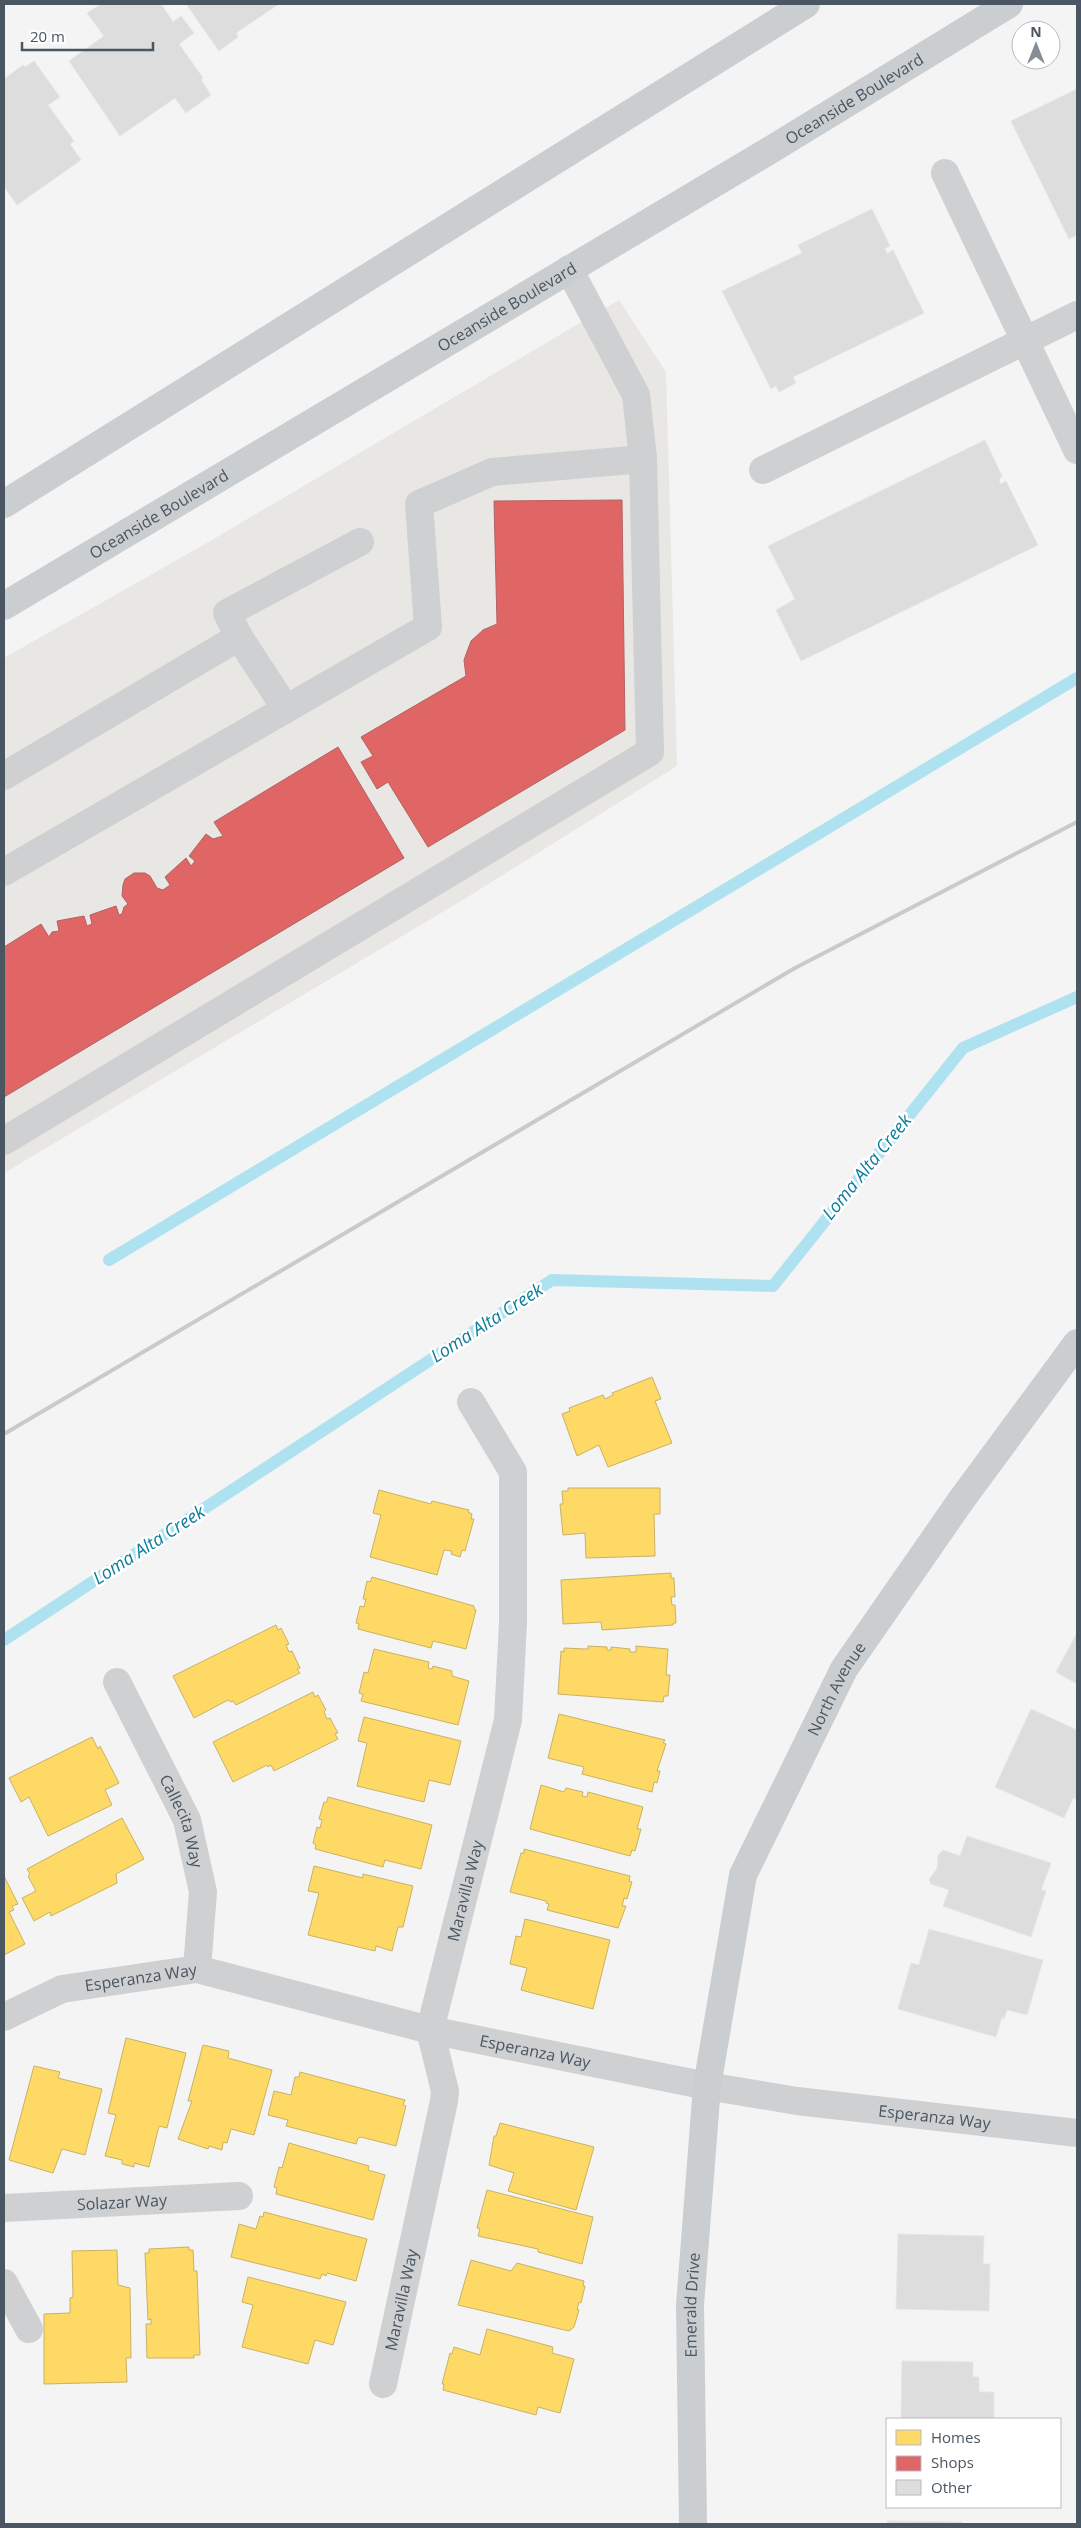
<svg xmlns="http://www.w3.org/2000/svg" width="1081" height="2528" font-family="'Open Sans',sans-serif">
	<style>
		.commercial { fill: #e8e7e3 }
		.homes { fill: #ffd966; stroke: #c9b264 }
		.shops { fill: #e06666; stroke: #b36164 }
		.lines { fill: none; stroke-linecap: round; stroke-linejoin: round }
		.stream { stroke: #aee2f0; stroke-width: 12 }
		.building { fill: #ddddde; stroke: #e5e6e7 }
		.minor { stroke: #ced0d2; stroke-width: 28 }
		.major { stroke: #caced1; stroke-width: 28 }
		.rail { stroke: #c9cacc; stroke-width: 4 }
		.labels { text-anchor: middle; stroke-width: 5; stroke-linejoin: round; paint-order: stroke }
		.street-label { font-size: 16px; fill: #4a5661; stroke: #fff }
		.water-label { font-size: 18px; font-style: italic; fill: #0c7c9b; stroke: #fff }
	</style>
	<rect width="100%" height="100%" fill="#f4f4f4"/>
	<!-- commercial -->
	<path class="commercial" d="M 619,300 L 666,372 L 677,766 L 466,898 L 4,1173 L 4,658 L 212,540 Z"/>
	<!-- homes -->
	<path class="homes" d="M 652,1377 L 661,1399 L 655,1401 L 672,1443 L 608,1467 L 599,1445 L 577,1456 L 562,1414 L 570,1411 L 569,1408 L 603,1395 L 605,1399 L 613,1395 L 612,1393 Z
		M 568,1488 L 660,1488 L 660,1514 L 654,1514 L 655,1556 L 586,1558 L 585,1533 L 563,1535 L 560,1504 L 563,1504 L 562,1491 L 568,1491 Z
		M 379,1490 L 431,1504 L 432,1501 L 469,1510 L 468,1512 L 472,1514 L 471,1519 L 474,1519 L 465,1551 L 462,1550 L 460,1557 L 451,1554 L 452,1551 L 444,1550 L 437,1575 L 370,1557 L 381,1515 L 373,1513 Z
		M 671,1573 L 671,1578 L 674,1578 L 675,1597 L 671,1597 L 672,1605 L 675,1605 L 676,1623 L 673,1623 L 673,1625 L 602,1630 L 601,1622 L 563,1624 L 561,1580 Z
		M 372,1577 L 474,1606 L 474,1609 L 476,1610 L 466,1649 L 433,1641 L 431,1648 L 358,1629 L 359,1624 L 356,1623 L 360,1606 L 364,1607 L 366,1599 L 363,1599 L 367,1581 L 370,1582 Z
		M 276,1625 L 278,1630 L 281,1628 L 289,1644 L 286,1645 L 289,1652 L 292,1651 L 300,1668 L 297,1669 L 300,1673 L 236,1705 L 233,1701 L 231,1702 L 228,1700 L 194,1718 L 173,1676 Z
		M 588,1646 L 607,1647 L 607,1650 L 611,1650 L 611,1647 L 630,1649 L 630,1652 L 636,1652 L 636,1646 L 668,1649 L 666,1675 L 670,1675 L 668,1696 L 664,1696 L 663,1702 L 558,1694 L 561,1651 L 564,1652 L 564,1648 L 585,1649 L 588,1649 Z
		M 374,1649 L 429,1662 L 428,1668 L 432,1669 L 433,1666 L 452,1671 L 452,1676 L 469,1681 L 458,1725 L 361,1701 L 363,1694 L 359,1693 L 364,1672 L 368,1673 Z
		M 313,1692 L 315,1697 L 318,1695 L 326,1710 L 324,1712 L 327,1719 L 330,1718 L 338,1733 L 335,1734 L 338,1739 L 274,1771 L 271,1765 L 268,1767 L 267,1765 L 233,1782 L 213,1742 Z
		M 559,1714 L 665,1740 L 663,1743 L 666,1744 L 657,1771 L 660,1771 L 657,1783 L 654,1782 L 652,1792 L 582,1774 L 584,1767 L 548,1758 Z
		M 364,1717 L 461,1741 L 450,1785 L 429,1780 L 424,1802 L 357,1786 L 367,1743 L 358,1741 Z
		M 92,1737 L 98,1749 L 100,1746 L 119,1783 L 105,1790 L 112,1805 L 48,1836 L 29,1797 L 21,1802 L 9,1778 Z
		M 541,1785 L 564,1792 L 566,1788 L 583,1792 L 582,1796 L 587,1797 L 588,1792 L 643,1807 L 637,1829 L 641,1829 L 635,1851 L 632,1850 L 630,1856 L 530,1829 Z
		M 328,1797 L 432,1825 L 421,1869 L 385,1860 L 383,1867 L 315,1849 L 316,1845 L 313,1843 L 317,1827 L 320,1828 L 322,1820 L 319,1819 L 324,1802 L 327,1802 Z
		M 122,1818 L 144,1859 L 116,1874 L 117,1883 L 51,1916 L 50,1912 L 34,1921 L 22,1898 L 36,1891 L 28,1876 L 30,1874 L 27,1869 Z
		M 524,1849 L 630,1876 L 629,1881 L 632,1882 L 627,1899 L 624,1898 L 622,1906 L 626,1906 L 618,1928 L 547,1910 L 549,1904 L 546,1903 L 546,1901 L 510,1892 L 521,1853 L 524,1853 Z
		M 314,1866 L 363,1878 L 363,1874 L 413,1886 L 403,1927 L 398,1927 L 392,1951 L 376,1946 L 375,1951 L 308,1935 L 319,1893 L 308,1891 Z
		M 4,1876 L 18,1904 L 12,1906 L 14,1910 L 9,1912 L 25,1944 L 4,1955 Z
		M 525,1919 L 610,1940 L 593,2009 L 521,1990 L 527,1968 L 510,1964 L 516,1936 L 521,1937 Z
		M 126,2038 L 186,2053 L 167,2128 L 159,2126 L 149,2167 L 134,2163 L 134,2167 L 122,2164 L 122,2160 L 105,2156 L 116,2115 L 108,2113 Z
		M 203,2045 L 229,2051 L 228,2058 L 272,2070 L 254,2135 L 231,2129 L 227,2143 L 223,2142 L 222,2150 L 209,2146 L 208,2149 L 178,2139 L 192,2101 L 188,2101 Z
		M 34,2066 L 60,2072 L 58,2078 L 102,2089 L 85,2155 L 62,2149 L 53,2173 L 9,2160 Z
		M 300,2072 L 405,2100 L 403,2105 L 406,2106 L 396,2146 L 361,2137 L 358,2138 L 356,2144 L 286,2126 L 288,2120 L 268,2115 L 274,2091 L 291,2095 L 295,2077 L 299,2077 Z
		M 500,2123 L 594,2147 L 576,2210 L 508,2191 L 514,2173 L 489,2165 L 494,2136 L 496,2136 Z
		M 289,2143 L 369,2166 L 368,2170 L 385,2175 L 373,2220 L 276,2194 L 277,2188 L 274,2187 L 279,2167 L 282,2168 Z
		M 487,2190 L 593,2217 L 582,2264 L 538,2252 L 538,2249 L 478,2236 L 480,2229 L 477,2228 Z
		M 264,2212 L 367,2239 L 356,2281 L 327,2273 L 326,2276 L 322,2274 L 320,2279 L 231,2257 L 239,2224 L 256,2229 L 260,2216 L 263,2217 Z
		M 189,2247 L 189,2250 L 193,2250 L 194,2271 L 197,2271 L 200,2355 L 194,2355 L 194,2358 L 147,2358 L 146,2324 L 151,2324 L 151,2319 L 148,2320 L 145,2253 L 149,2253 L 149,2249 Z
		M 117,2250 L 118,2285 L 130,2288 L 131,2358 L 126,2358 L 127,2382 L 44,2384 L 44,2314 L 70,2313 L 70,2298 L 73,2297 L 72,2251 Z
		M 471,2260 L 511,2271 L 517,2263 L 584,2281 L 583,2286 L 585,2286 L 581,2303 L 579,2302 L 577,2310 L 579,2310 L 574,2327 L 569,2331 L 458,2305 Z
		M 248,2277 L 346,2302 L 333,2345 L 315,2340 L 308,2364 L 242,2347 L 253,2305 L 242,2302 Z
		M 487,2329 L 553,2347 L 552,2353 L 574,2359 L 560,2413 L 538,2407 L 536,2415 L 443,2390 L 444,2384 L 442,2384 L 450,2353 L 452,2354 L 454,2347 L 480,2355 Z"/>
	<!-- shops -->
	<path class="shops" d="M 622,500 L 625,730 L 428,847 L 388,782 L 377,789 L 361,762 L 373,756 L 361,737 L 466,676 L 464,660 L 471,641 L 483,630 L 497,624 L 494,501 Z
		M 338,747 L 404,858 L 4,1097 L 4,947 L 41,924 L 49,937 L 52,932 L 59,931 L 57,921 L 84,916 L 87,926 L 92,924 L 90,915 L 116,906 L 119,915 L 122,914 L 124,907 L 128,904 L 122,896 L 123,885 L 125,879 L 134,873 L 145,873 L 150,876 L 157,888 L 163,890 L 170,885 L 165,877 L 186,858 L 191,866 L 195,861 L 189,856 L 206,834 L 213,839 L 223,836 L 214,822 Z"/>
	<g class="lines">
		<!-- stream -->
		<path class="stream" d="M 109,1260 L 1077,678
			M 4,1640 L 552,1280 L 773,1286 L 963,1048 L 1077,997"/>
	</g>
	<!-- building -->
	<path class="building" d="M 101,4 L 161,4 L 173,22 L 181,16 L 194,33 L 179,44 L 203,78 L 201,80 L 211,95 L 186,113 L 175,98 L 120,136 L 69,61 L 104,36 L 87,13 Z
		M 186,4 L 279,4 L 236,33 L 238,37 L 219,51 Z
		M 34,61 L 60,97 L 48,105 L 74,141 L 70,144 L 81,160 L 17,205 L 4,187 L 4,79 L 23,65 L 25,67 Z
		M 1077,89 L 1077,235 L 1069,239 L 1011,121 Z
		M 872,209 L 890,246 L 885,248 L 887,254 L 893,250 L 924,313 L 793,377 L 796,383 L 779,392 L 776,386 L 771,389 L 722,291 L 802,253 L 798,245 Z
		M 985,440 L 1002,476 L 999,480 L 1001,484 L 1006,481 L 1038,545 L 801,661 L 776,610 L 795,599 L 768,546 Z
		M 1077,1633 L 1077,1684 L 1056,1672 Z
		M 1031,1709 L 1077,1730 L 1077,1799 L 1073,1798 L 1064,1818 L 995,1787 Z
		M 967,1836 L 1051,1863 L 1041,1890 L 1046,1891 L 1031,1937 L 943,1906 L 949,1890 L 931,1884 L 929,1879 L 937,1869 L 938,1855 L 943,1850 L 960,1856 Z
		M 929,1929 L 1043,1960 L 1027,2015 L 1007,2010 L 1004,2019 L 1002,2017 L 996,2037 L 898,2009 L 911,1963 L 919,1965 Z
		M 898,2234 L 984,2236 L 983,2264 L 990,2264 L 989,2311 L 896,2309 Z
		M 902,2361 L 973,2362 L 973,2377 L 979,2377 L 979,2392 L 994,2392 L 994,2419 L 901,2419 Z
		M 887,2521 L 962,2522 L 962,2524 L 887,2524 Z"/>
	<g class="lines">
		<!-- minor -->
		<g class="minor">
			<path d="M 945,173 L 1077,450"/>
			<path d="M 763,470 L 1077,315"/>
			<path d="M 286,709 L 239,637 L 227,613 L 360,542"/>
			<path d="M 4,776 L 239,637"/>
			<path d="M 4,872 L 428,627 L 419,504 L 492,472 L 643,459 L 636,395 L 569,269"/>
			<path d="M 4,1141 L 650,752 L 643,459"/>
			<path id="s1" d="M 117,1682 L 187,1820 L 203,1892 L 197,1969"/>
			<path id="s2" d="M 4,2017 L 62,1989 L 197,1969 L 430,2030 L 707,2086 L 797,2101 L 1077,2133"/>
			<path id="s3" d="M 4,2208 L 239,2196"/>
			<path d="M 4,2283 L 29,2329"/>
			<path id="s4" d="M 383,2384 L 444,2101 L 445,2091 L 430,2030 L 508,1720 L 513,1622 L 513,1472 L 471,1402"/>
		</g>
		<!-- major -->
		<g class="major">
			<path d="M 4,504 L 806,4"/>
			<path id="s5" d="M 4,606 L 767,152 L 1009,4"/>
			<path id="s6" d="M 693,2524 L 690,2305 L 707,2086 L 743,1875 L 844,1669 L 962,1499 L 1077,1343"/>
		</g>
		<!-- rail -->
		<path class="rail" d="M 4,1434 L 795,968 L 1077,822"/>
	</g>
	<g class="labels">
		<!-- street labels -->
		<g class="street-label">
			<text dy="6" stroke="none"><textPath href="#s5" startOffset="990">Oceanside Boulevard</textPath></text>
			<text dy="6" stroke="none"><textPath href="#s5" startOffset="585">Oceanside Boulevard</textPath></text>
			<text dy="6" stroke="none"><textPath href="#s5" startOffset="180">Oceanside Boulevard</textPath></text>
			<text dy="6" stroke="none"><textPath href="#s6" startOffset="861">North Avenue</textPath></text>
			<text dy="6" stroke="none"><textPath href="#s1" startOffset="154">Callecita Way</textPath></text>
			<text dy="6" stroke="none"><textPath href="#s4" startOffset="506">Maravilla Way</textPath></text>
			<text dy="6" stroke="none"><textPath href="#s2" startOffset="144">Esperanza Way</textPath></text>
			<text dy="6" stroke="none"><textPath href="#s2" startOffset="549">Esperanza Way</textPath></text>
			<text dy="6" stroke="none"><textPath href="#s2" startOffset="954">Esperanza Way</textPath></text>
			<text dy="6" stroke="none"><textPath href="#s3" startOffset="118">Solazar Way</textPath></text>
			<text dy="6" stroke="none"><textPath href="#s4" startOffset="86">Maravilla Way</textPath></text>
			<text dy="6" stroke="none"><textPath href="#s6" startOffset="219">Emerald Drive</textPath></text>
		</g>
		<!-- water labels -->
		<g class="water-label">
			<text transform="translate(867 1167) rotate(-51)" y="6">Loma Alta Creek</text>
			<text transform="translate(487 1323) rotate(-33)" y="6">Loma Alta Creek</text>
			<text transform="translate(149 1545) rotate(-33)" y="6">Loma Alta Creek</text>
		</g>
	</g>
	<!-- border -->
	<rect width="1081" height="2528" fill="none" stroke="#4a5661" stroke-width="10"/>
	<!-- legend -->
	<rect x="886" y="2418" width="175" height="90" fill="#ffffff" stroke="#b7bbc0"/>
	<rect x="896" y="2430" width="25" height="15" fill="#ffd966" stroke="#b7bbc0"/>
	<text x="931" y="2443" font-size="15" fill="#4a5661">Homes</text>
	<rect x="896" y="2456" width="25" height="15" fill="#e06666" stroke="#b7bbc0"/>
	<text x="931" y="2468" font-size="15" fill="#4a5661">Shops</text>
	<rect x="896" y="2480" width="25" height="15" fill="#ddddde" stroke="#b7bbc0"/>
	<text x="931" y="2493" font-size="15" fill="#4a5661">Other</text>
	<!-- north arrow -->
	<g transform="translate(1036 45)"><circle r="24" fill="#ffffff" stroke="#b7bbc0"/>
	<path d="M0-4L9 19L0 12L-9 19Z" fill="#868d94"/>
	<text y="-8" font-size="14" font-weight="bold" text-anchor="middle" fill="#4a5661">N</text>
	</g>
	<!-- scale -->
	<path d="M22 42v8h131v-8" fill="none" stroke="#4a5661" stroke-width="2.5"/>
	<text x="30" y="42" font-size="15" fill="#4a5661" stroke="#ffffff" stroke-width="4" paint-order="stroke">20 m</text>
</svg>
